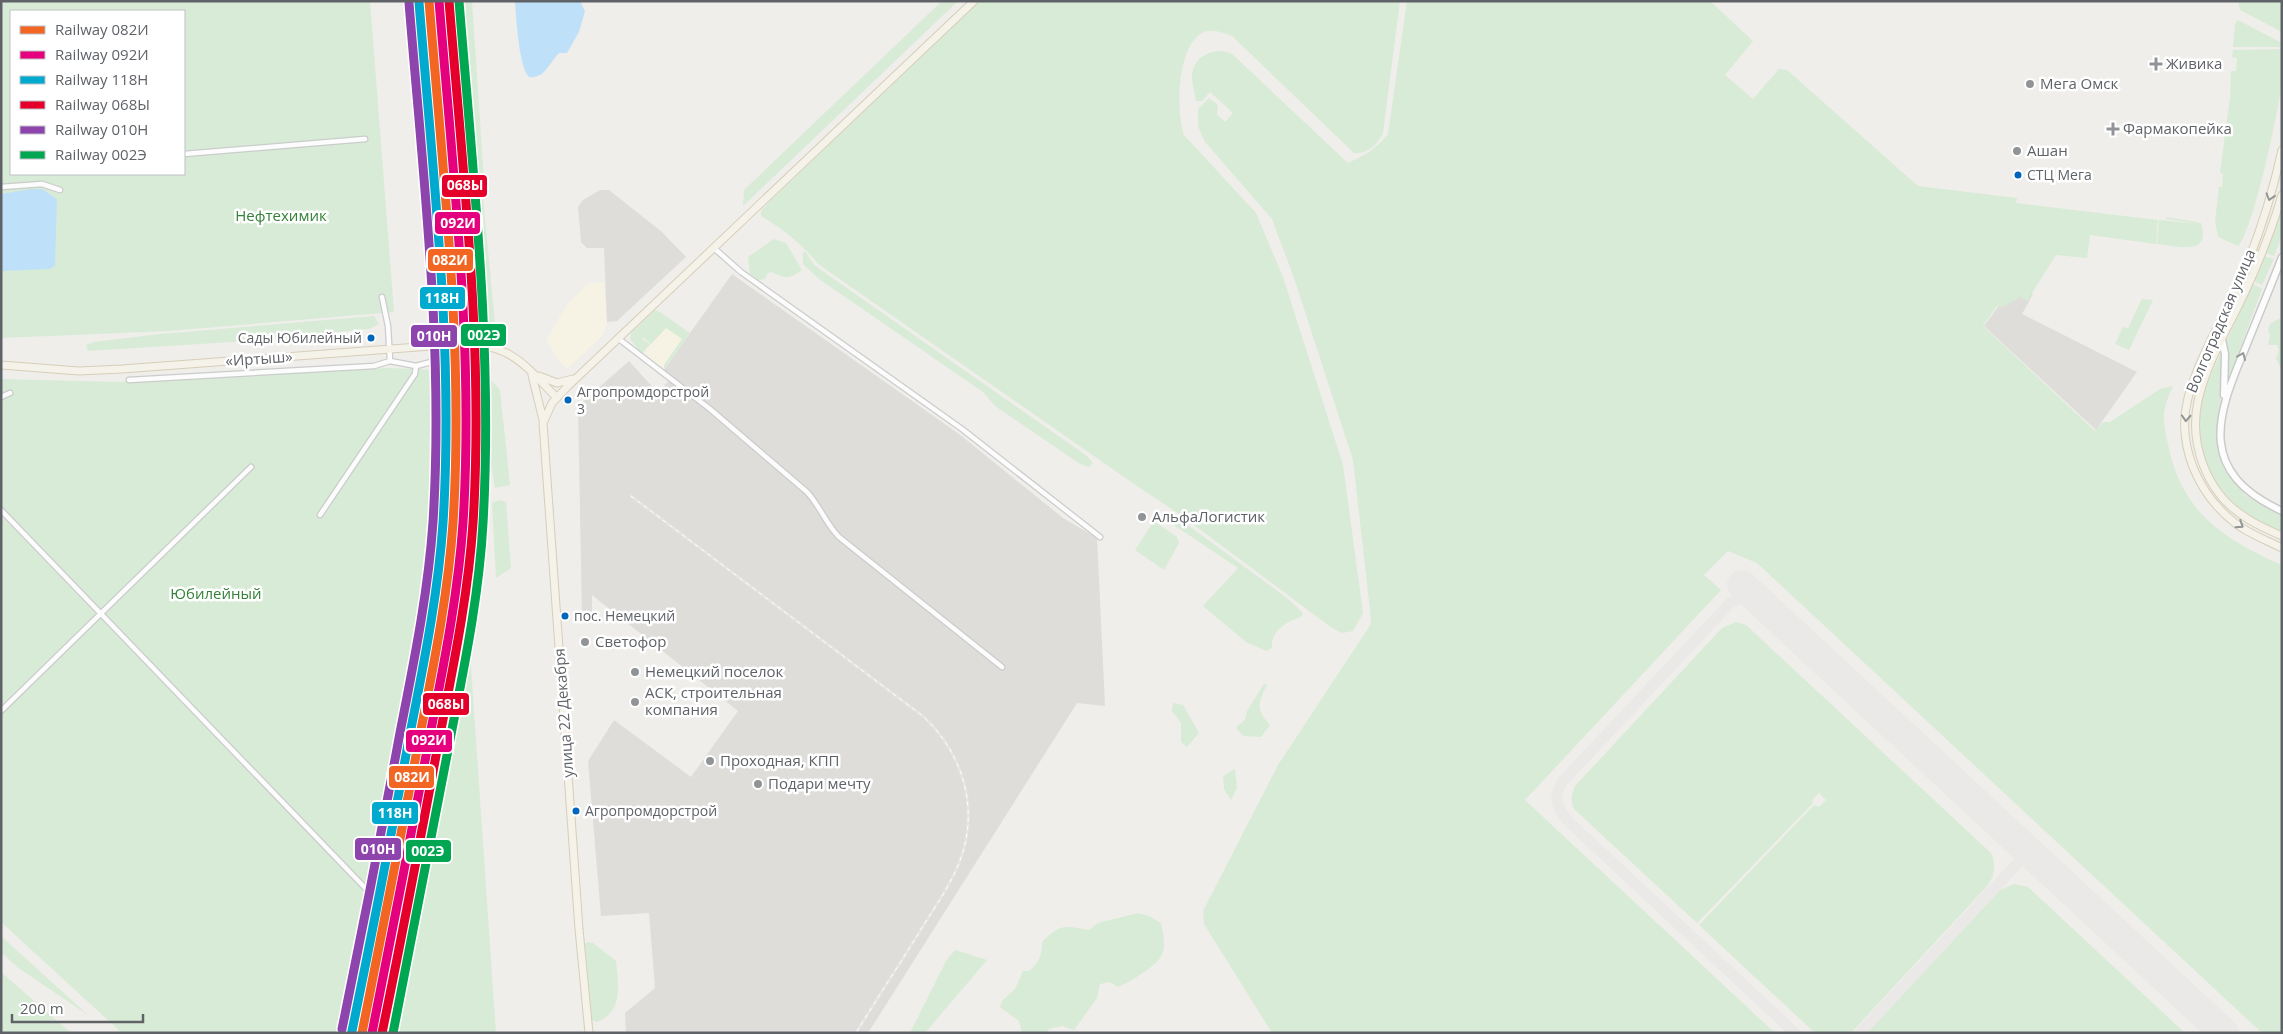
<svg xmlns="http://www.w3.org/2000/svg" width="2283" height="1034" font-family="'Open Sans',sans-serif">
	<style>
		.commercial { fill: #f7f3e4 }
		.industrial { fill: #dfddda }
		.green { fill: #d8ebd6; fill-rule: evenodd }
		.water { fill: #bfe0f9 }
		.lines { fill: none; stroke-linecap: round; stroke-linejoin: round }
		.taxiway { stroke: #eae9e7; stroke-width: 11 }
		.runway { stroke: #eae9e7; stroke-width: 30 }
		.minor-casing { stroke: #cbcccc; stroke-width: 7 }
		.secondary-casing { stroke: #cacacb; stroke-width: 9 }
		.primary-casing { stroke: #d7ceb8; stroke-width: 9 }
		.minor { stroke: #fdfcfc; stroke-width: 4.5 }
		.secondary { stroke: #fdfcfc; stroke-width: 6 }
		.primary { stroke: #f4f2e9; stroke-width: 7 }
		.rail-casing { stroke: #e4e4e4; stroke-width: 3 }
		.rail { stroke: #fff; stroke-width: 1; stroke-dasharray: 4; stroke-linecap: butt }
		.rail-1-casing { stroke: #fff; stroke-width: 12 }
		.rail-2-casing { stroke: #fff; stroke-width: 12 }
		.rail-3-casing { stroke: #fff; stroke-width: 12 }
		.rail-4-casing { stroke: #fff; stroke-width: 12 }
		.rail-5-casing { stroke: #fff; stroke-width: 12 }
		.rail-6-casing { stroke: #fff; stroke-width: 12 }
		.rail-1 { stroke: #f26522; stroke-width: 9 }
		.rail-2 { stroke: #e5007d; stroke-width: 9 }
		.rail-3 { stroke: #00a9ce; stroke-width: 9 }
		.rail-4 { stroke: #e4002b; stroke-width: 9 }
		.rail-5 { stroke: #8e44ad; stroke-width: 9 }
		.rail-6 { stroke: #00a651; stroke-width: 9 }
		.oneway { stroke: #939595 }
		.oneway2 { stroke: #96999c }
		.poi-dot { fill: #919496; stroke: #fff; stroke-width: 2 }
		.bus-dot { fill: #0065bd; stroke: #fff; stroke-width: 2 }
		.labels { text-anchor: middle; stroke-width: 5; stroke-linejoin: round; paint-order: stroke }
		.bus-label { font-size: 14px; fill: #5f6368; stroke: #fff; text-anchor: start }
		.poi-label { font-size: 15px; fill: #5f6368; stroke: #fff; text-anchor: start }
		.park-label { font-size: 15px; fill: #348238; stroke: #fff }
		.street-label { font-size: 15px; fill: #5f6368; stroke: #fff }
		.line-badge { stroke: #fff; stroke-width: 2 }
		.badge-label { font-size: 14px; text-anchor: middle; font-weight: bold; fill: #fff }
	</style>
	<rect width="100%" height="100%" fill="#efeeea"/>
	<!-- commercial -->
	<path class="commercial" d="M 604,282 L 607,322 L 603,335 L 567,369 L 556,357 L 546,340 L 568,303 L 589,283 Z
		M 666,327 L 683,340 L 664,369 L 642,354 Z"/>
	<!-- industrial -->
	<path class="industrial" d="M 600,190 L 609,190 L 662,232 L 686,257 L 617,321 L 607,322 L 604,248 L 587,248 L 581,242 L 578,207 L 583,200 Z
		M 732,274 L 959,434 L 1063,518 L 1097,538 L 1105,706 L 1077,703 L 868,1033 L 626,1033 L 625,1013 L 655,988 L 649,913 L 601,916 L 588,761 L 614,720 L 691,777 L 738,711 L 592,595 L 592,616 L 582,616 L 578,406 L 629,361 L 657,392 L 669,381 L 661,374 Z
		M 2016,282 L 2033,294 L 2022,314 L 2137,372 L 2096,430 L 1984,326 Z"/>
	<!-- green -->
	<path class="green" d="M 1,1 L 370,1 L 394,312 L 169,331 L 1,338 ZM 11,11 L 184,11 L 184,174 L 11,174 Z
		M 455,1 L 472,1 L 484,180 L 480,184 L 469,185 Z
		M 942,1 L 958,1 L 743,206 L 744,190 Z
		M 979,1 L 1400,1 L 1383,133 C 1377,145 1368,154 1354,153 L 1232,36 C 1222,32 1208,27 1199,35 C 1177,52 1176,112 1184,135 L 1256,213 L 1283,277 L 1343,465 L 1363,613 L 1353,631 L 1342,633 L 1332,628 L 1182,516 L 1134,484 L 818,264 C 802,244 784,230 761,216 L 761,211 L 770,201 Z
		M 1407,1 L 1710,1 L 1753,41 L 1725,75 L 1753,99 L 1779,69 L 1787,70 L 1918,186 L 2017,198 L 2016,203 L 2158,220 L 2156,244 L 2090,235 L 2087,258 L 2056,255 L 2027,301 L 2021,297 L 2002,307 L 1997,306 L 1983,326 L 2095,431 L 2103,422 L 2110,422 L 2160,389 L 2173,386 C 2160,414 2163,420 2169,449 C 2183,513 2225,540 2282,565 L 2282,1033 L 2262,1033 L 1757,563 L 1728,551 L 1704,575 L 1721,590 L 1525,800 L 1775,1033 L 1272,1033 L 1204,924 L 1203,911 L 1278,765 L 1371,624 L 1370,610 L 1353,460 L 1294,278 L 1272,219 L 1205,142 L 1198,126 L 1198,109 L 1209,98 L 1218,105 L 1217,114 L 1225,122 L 1233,113 L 1210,92 L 1202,101 L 1196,101 C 1195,93 1192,85 1192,77 C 1192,56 1215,46 1232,54 L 1348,163 C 1364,156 1377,148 1388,134 Z
		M 2238,1 L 2282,1 L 2282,32 L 2240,10 Z
		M 2238,20 L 2282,43 L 2282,47 L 2233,47 L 2235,24 Z
		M 2282,49 C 2282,59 2283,70 2282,80 C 2280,105 2253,233 2238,246 L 2218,237 L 2215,221 L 2219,187 L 2222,187 L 2223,174 L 2220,173 L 2230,97 L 2231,71 L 2236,71 L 2237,58 L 2232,57 L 2233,50 Z
		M 469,194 L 483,197 L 495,323 L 485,325 L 477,319 L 464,198 Z
		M 2282,208 L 2282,220 L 2279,223 L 2282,224 L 2282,236 L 2274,256 L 2265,253 Z
		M 2166,217 L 2201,223 C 2211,257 2179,246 2157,244 L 2159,220 L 2199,224 L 2166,219 Z
		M 774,239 L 786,243 L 802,270 C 790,279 785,279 772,272 L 768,273 L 765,279 L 759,280 L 750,274 L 748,257 Z
		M 805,251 L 814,265 L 1087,456 L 1093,463 L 1089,467 L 1080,464 L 995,406 L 983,392 L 819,279 L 803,264 L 803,253 Z
		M 2264,256 L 2274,259 L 2262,285 L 2254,281 Z
		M 2253,284 L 2262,289 L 2226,387 L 2227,340 Z
		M 2142,299 L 2153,300 L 2129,350 L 2115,344 L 2123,327 L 2128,328 Z
		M 655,310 L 660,312 L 690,333 L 664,369 L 664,365 L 682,339 L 666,328 L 651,344 L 643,337 L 642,339 L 650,344 L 642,354 L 630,339 L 631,333 Z
		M 374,316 L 379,324 L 369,329 L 248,341 L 88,351 L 86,345 L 94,342 L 160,334 Z
		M 2282,317 L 2282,371 L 2276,358 L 2279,351 L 2277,345 L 2268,345 L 2270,335 L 2268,331 L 2270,324 Z
		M 2222,350 L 2221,399 L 2216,435 L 2219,452 L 2225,469 L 2246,496 L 2282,514 L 2282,532 C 2266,524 2248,517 2235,505 C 2206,480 2193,437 2202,400 C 2206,383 2215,367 2222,350 Z
		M 386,368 L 443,370 L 446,484 L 440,497 L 442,530 L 428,628 L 345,1033 L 122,1033 L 1,922 L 1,379 L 118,382 Z
		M 492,381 L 500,390 L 510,485 L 495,488 L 485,425 L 484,383 Z
		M 500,500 L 506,502 L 511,568 L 496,578 L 492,503 Z
		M 1171,516 L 1177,517 L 1287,598 L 1303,613 L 1301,617 C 1286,622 1271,630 1272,648 L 1266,651 L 1246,642 L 1203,606 L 1238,568 L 1165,519 Z
		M 1154,521 L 1177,537 L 1179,543 L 1164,570 L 1135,550 Z
		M 458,591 L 466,594 L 496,1033 L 391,1033 L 393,1010 L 387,985 L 407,842 L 439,686 L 454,593 Z
		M 1736,622 L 1746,625 L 1991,853 C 1996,864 1995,875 1988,885 L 1851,1033 L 1815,1033 L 1699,925 L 1814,805 L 1819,807 L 1826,800 L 1819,793 L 1812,800 L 1813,803 L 1697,923 L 1575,810 C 1570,802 1571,794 1575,786 L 1722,628 Z
		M 1264,684 L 1267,684 C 1258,705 1255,707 1270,725 L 1261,737 L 1244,736 L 1237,730 L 1237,726 L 1245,720 L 1247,711 Z
		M 1173,703 L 1183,705 L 1199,733 L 1187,747 L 1181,742 L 1181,723 L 1172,711 Z
		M 1235,769 L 1237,788 L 1231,800 L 1224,789 L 1223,776 Z
		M 2014,884 L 2028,887 L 2185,1033 L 1865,1033 L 1996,892 Z
		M 1138,913 L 1149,916 L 1161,923 C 1163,934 1167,948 1160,958 C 1153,968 1128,983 1118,987 L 1110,982 L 1100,984 L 1097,998 L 1074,1030 L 1062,1026 L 1049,1029 L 1047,1033 L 1022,1033 L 1019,1021 L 1000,1007 L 1002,1001 L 1015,989 L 1023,971 L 1029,971 C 1039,963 1042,955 1042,942 C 1060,923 1065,926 1089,930 L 1098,923 Z
		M 1,936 L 88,1015 L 17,967 L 1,952 Z
		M 587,942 L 593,943 L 616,961 C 618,984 624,1011 597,1022 L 592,1020 L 585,944 Z
		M 955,950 L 987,960 L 925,1033 L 910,1033 L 946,961 Z
		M 1,972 L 71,1033 L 1,1033 Z"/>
	<!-- water -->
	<path class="water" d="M 515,1 L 580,1 L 585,11 L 579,32 L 567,53 L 559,53 C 548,64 545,79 529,77 C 519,68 516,17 515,1 Z
		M 31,189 L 42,189 L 57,199 L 55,266 L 49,269 L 2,271 L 1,194 Z"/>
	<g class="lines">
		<!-- taxiway -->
		<path class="taxiway" d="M 1760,601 L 1745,597 L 1731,602 L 1563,781 C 1552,797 1557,808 1569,822 L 1795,1033
			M 1860,1033 L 2029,851"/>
		<!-- runway -->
		<path class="runway" d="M 1742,585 L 2224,1033"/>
		<defs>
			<path id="minor" d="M 184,154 L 365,139
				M 1,187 L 42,184 L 60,190
				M 715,249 L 741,272 L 962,429 L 1100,537
				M 382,297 L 388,326 L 390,361
				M 619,339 L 710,409 L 807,492 C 820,506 826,524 839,537 L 1002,667
				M 129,380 L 374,366 L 390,361 L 416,366 L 435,361 L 442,363 C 452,378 450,404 450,422 C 452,529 432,631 411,736 C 392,835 372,934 351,1033
				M 1,397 L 10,393
				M 1,510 L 370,893 L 380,897
				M 320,515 L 415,374 L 416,366
				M 1,711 L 251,467
				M 380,995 L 394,989 L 403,900
				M 376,1024 L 391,1024 L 393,1033
				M 373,1033 L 439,658"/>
			<path id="secondary" d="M 2282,257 C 2270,288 2257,319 2245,349 C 2215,419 2198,472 2282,511
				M 2222,340 L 2225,354 L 2224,395"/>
			<path id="primary" d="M 2282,150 C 2272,195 2259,238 2240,280 C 2223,319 2199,357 2188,398 C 2176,445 2198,494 2235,523 C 2249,534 2266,540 2282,548
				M 2282,195 C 2272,229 2259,262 2244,294 C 2228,328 2206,364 2198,401 C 2189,443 2206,491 2242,515 C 2254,524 2268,530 2282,536
				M 1,365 L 79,371 L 122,369 L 458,344 C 510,343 523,363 557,398
				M 532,375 L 543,420
				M 539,376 L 557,383 L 573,379
				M 589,1033 L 579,929 L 543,423 L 552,403 L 567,387 L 974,1"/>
		</defs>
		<!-- minor casing -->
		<use href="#minor" class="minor-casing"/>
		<!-- secondary casing -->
		<use href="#secondary" class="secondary-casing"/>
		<!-- primary casing -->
		<use href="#primary" class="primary-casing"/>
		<!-- minor -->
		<use href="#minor" class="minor"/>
		<!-- secondary -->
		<use href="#secondary" class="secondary"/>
		<!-- primary -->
		<use href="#primary" class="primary"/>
		<defs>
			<path id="rail" d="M 631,496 L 924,717 C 964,755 980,811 959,863 C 949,889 931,912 917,936 C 897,968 876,1000 856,1033"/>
		</defs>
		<!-- rail casing -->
		<use href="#rail" class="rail-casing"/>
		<!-- rail -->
		<use href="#rail" class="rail"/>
		<defs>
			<path id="rail-1" d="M 362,1033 C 382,935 400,838 419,740 C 433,668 448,596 453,523 C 464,349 443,175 429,1"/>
			<path id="rail-2" d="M 372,1033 C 392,935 410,838 429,740 C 443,668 458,596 463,523 C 474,349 453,175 439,1"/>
			<path id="rail-3" d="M 352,1031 C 372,934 391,836 409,739 C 423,667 438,596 443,523 C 454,349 433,175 419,2"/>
			<path id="rail-4" d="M 382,1033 C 402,937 420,841 438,745 C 452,672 468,598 473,523 C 484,349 463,175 449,1"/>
			<path id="rail-5" d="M 342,1029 C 362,932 381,835 399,738 C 413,666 428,595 433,522 C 444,349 423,175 409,3"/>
			<path id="rail-6" d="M 393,1033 C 412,937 430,841 449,745 C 463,672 479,598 483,523 C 493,349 473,175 459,1"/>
		</defs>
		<!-- rail-1 casing -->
		<use href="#rail-1" class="rail-1-casing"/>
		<!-- rail-2 casing -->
		<use href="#rail-2" class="rail-2-casing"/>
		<!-- rail-3 casing -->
		<use href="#rail-3" class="rail-3-casing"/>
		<!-- rail-4 casing -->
		<use href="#rail-4" class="rail-4-casing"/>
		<!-- rail-5 casing -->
		<use href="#rail-5" class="rail-5-casing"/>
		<!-- rail-6 casing -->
		<use href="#rail-6" class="rail-6-casing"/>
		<!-- rail-1 -->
		<use href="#rail-1" class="rail-1"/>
		<!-- rail-2 -->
		<use href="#rail-2" class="rail-2"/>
		<!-- rail-3 -->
		<use href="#rail-3" class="rail-3"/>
		<!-- rail-4 -->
		<use href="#rail-4" class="rail-4"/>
		<!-- rail-5 -->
		<use href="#rail-5" class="rail-5"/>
		<!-- rail-6 -->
		<use href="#rail-6" class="rail-6"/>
	</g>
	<!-- one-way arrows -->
	<defs><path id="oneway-chevron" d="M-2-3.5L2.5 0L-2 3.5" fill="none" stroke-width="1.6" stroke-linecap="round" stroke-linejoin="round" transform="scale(1.25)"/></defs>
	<g class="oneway">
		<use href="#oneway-chevron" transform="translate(2270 197) rotate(107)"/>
		<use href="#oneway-chevron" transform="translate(2186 418) rotate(93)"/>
		<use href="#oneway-chevron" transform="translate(2240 525) rotate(33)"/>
	</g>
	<use class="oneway2" href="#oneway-chevron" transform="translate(2242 356) rotate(-67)"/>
	<!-- markers -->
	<g class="poi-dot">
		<path d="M2153.5 56.5h5v5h5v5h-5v5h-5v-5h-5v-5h5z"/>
		<circle cx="2030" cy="84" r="5"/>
		<path d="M2110.5 121.5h5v5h5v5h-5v5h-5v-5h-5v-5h5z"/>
		<circle cx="2017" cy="151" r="5"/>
		<circle cx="1142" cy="517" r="5"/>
		<circle cx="585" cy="642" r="5"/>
		<circle cx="635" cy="672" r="5"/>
		<circle cx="635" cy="702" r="5"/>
		<circle cx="710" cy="761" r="5"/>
		<circle cx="758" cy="784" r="5"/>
	</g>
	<g class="bus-dot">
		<circle cx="2018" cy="175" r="4.5"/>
		<circle cx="371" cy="338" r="4.5"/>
		<circle cx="568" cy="400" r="4.5"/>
		<circle cx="565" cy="616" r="4.5"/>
		<circle cx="576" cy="811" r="4.5"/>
	</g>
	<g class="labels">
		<!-- bus labels -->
		<g class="bus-label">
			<text x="2027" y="180">СТЦ Мега</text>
			<text x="362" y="343" text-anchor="end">Сады Юбилейный</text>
			<text x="577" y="397">Агропромдорстрой<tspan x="577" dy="17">3</tspan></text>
			<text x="574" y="621">пос. Немецкий</text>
			<text x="585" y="816">Агропромдорстрой</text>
		</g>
		<!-- poi labels -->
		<g class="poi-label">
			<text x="2166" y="69">Живика</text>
			<text x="2040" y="89">Мега Омск</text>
			<text x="2123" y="134">Фармакопейка</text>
			<text x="2027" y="156">Ашан</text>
			<text x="1152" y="522">АльфаЛогистик</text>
			<text x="595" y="647">Светофор</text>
			<text x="645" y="677">Немецкий поселок</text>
			<text x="645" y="698">АСК, строительная<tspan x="645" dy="17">компания</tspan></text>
			<text x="720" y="766">Проходная, КПП</text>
			<text x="768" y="789">Подари мечту</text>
		</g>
		<!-- park labels -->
		<g class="park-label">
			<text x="281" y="221">Нефтехимик</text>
			<text x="216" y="599">Юбилейный</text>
		</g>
		<!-- street labels -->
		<g class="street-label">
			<text transform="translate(2221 321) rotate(-67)" y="5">Волгоградская улица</text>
			<text transform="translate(259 359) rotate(-4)" y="5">«Иртыш»</text>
			<text transform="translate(564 713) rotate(-94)" y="5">улица 22 Декабря</text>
		</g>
	</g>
	<g class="line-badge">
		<rect x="441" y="174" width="47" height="24" rx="5" fill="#e4002b"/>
		<rect x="434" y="211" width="47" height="24" rx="5" fill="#e5007d"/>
		<rect x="427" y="248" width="47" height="24" rx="5" fill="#f26522"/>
		<rect x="419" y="286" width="47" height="24" rx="5" fill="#00a9ce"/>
		<rect x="460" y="323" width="47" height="24" rx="5" fill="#00a651"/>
		<rect x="410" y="324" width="48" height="24" rx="5" fill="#8e44ad"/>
		<rect x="422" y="692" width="48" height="24" rx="5" fill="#e4002b"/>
		<rect x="405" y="729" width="48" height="24" rx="5" fill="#e5007d"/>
		<rect x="388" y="765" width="47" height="24" rx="5" fill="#f26522"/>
		<rect x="371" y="801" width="48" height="24" rx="5" fill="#00a9ce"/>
		<rect x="354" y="837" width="48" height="24" rx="5" fill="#8e44ad"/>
		<rect x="405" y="839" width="47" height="24" rx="5" fill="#00a651"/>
	</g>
	<g class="badge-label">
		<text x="465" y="190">068Ы</text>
		<text x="458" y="228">092И</text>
		<text x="450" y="265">082И</text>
		<text x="442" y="303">118Н</text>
		<text x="484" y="340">002Э</text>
		<text x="434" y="341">010Н</text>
		<text x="446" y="709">068Ы</text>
		<text x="429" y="745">092И</text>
		<text x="412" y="782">082И</text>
		<text x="395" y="818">118Н</text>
		<text x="378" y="854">010Н</text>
		<text x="428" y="856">002Э</text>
	</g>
	<!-- border -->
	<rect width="2283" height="1034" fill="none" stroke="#5f6368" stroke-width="5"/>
	<!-- legend -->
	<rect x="10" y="10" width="175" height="165" fill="#ffffff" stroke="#bfc1c3"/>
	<rect x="20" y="26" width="25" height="8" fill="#f26522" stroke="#bfc1c3"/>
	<text x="55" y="35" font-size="15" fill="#5f6368">Railway 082И</text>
	<rect x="20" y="51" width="25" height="8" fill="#e5007d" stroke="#bfc1c3"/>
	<text x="55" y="60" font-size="15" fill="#5f6368">Railway 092И</text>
	<rect x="20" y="76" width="25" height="8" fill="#00a9ce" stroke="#bfc1c3"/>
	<text x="55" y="85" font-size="15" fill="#5f6368">Railway 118Н</text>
	<rect x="20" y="101" width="25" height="8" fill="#e4002b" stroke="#bfc1c3"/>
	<text x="55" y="110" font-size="15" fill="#5f6368">Railway 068Ы</text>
	<rect x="20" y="126" width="25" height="8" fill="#8e44ad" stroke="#bfc1c3"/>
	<text x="55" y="135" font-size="15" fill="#5f6368">Railway 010Н</text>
	<rect x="20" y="151" width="25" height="8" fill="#00a651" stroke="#bfc1c3"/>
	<text x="55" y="160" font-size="15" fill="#5f6368">Railway 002Э</text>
	<!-- scale -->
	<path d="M12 1014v8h131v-8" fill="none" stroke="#5f6368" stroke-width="2.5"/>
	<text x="20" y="1014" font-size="15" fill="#5f6368" stroke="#ffffff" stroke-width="4" paint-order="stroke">200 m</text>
</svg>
